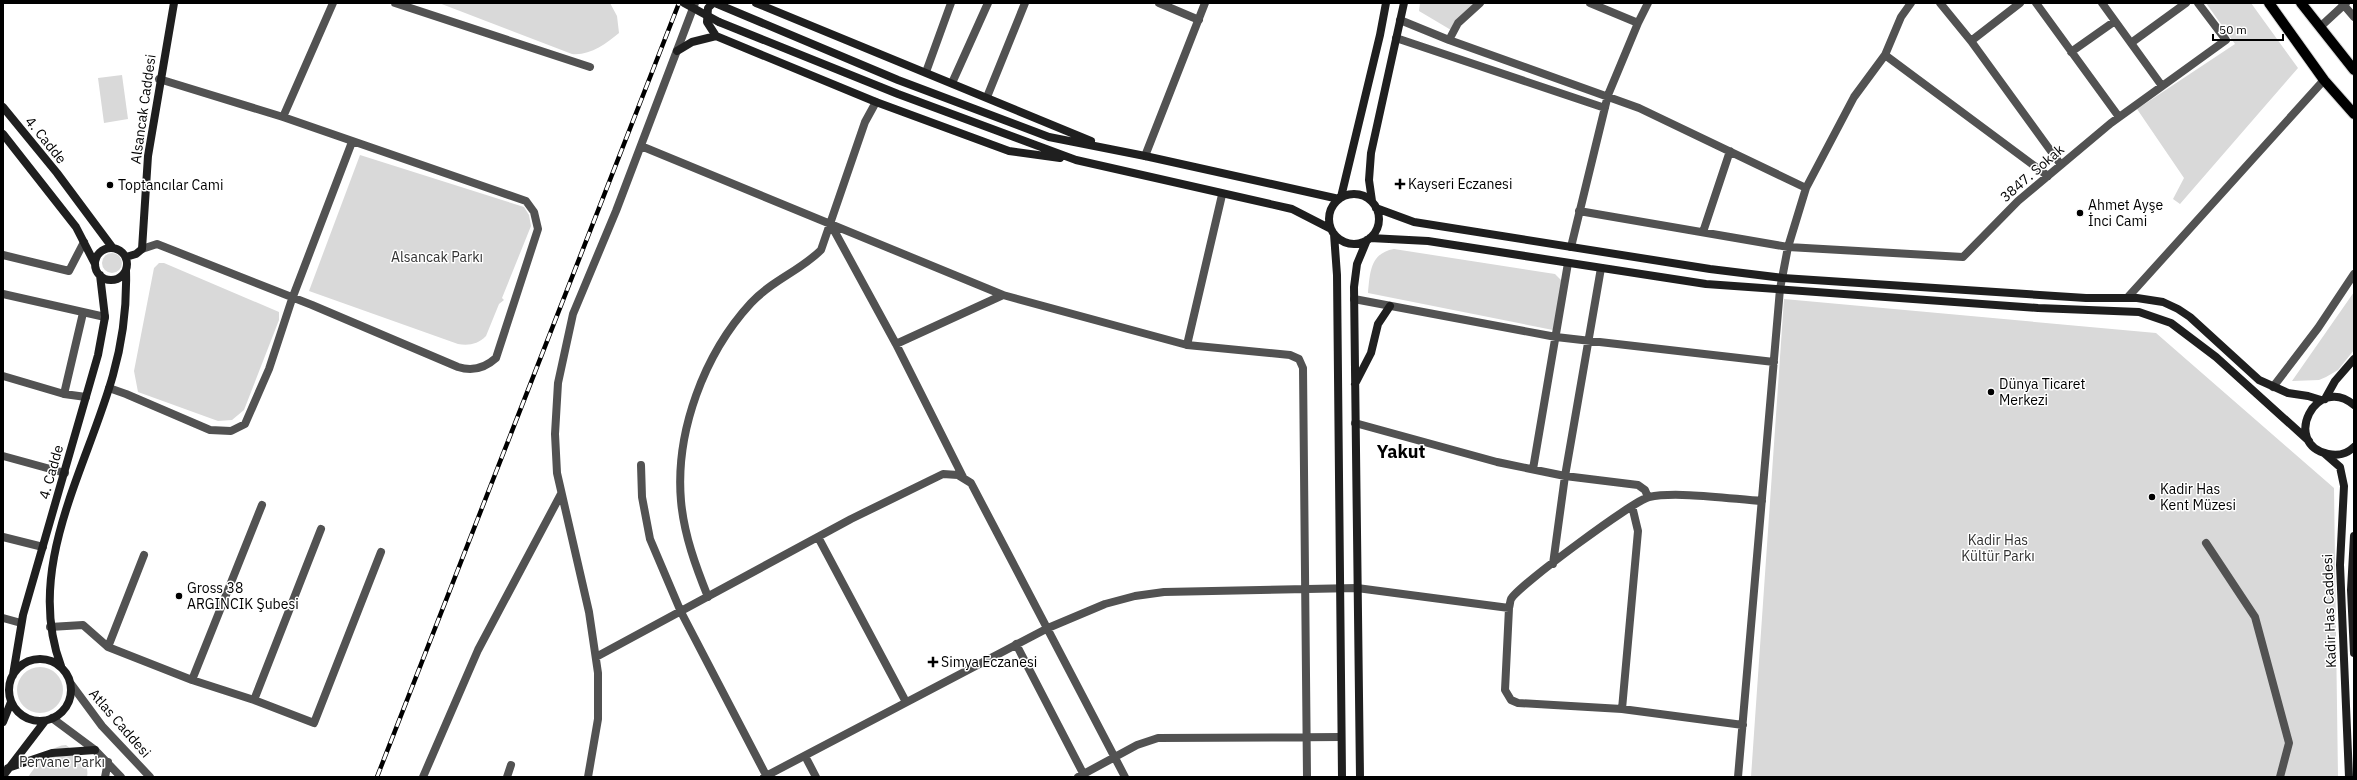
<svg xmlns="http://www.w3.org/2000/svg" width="2357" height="780" font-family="'IBM Plex Sans',sans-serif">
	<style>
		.green { fill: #d9d9d9 }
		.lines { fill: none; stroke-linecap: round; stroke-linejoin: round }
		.primary-casing { stroke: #dbdbdb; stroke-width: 12 }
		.street { stroke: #525252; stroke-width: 8 }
		.secondary { stroke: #1f1f1f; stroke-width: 8 }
		.primary { stroke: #000; stroke-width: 10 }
		.rail-casing { stroke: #000; stroke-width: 4.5 }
		.rail { stroke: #fff; stroke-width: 3; stroke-dasharray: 9; stroke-linecap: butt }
		.secondary-bridge { stroke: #1f1f1f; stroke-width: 8 }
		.poi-dot { fill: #000; stroke: #fff; stroke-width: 1.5 }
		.labels { text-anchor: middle; stroke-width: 3; stroke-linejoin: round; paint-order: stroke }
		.street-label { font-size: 14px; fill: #000; stroke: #fff }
		.poi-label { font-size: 14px; fill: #000; stroke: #fff; text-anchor: start }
		.park-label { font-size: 14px; fill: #303030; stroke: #fff }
		.district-label { font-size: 18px; font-weight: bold; fill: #000; stroke: #fff }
	</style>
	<rect width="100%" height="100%" fill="#fff"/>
	<!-- green -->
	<path class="green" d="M 439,3 L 610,3 L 617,16 L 619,33 C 606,44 589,56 572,54 Z
		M 1420,3 L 1478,3 L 1451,30 L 1419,11 Z
		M 2206,3 L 2251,3 L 2298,68 L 2180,204 L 2173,199 L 2184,178 L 2137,109 L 2235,44 Z
		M 122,75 L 128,119 L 104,123 L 98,78 Z
		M 360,155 L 524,207 L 529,215 L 531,226 L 502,298 L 504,300 L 499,304 L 486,336 C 478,344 469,346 458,344 L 309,291 Z
		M 1394,249 L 1555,274 L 1562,281 L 1553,330 L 1368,293 C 1370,273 1370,253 1394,249 Z
		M102 263a10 10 0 1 1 20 0a10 10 0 1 1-20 0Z
		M 164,263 L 279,312 L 279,320 L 244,410 L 232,420 L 218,421 L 138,392 L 134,371 L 154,268 L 159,263 Z
		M 2354,292 L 2354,350 L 2338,370 L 2326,377 L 2319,380 L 2292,381 Z
		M 1784,299 L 2156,333 L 2334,488 L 2338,777 L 1751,777 Z
		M17 690a23 23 0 1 1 46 0a23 23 0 1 1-46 0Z
		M 66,745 C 77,754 90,762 87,777 L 28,777 C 38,763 48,746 66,745 Z"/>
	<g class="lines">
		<defs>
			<path id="primary" d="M 2269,3 L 2324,80 L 2354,114
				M 2301,3 L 2354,70"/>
		</defs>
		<!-- primary casing -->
		<use href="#primary" class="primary-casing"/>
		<!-- street -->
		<path class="street" d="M 395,3 L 590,67
			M 1159,3 L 1199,20
			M 1940,3 L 1971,41 L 2061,165
			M 2036,3 L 2119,117
			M 2102,3 L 2162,86
			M 2342,3 L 2354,17
			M 1400,20 L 1449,40 L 1639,108 L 1806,188 L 1788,247 L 1780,289 L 1738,777
			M 1638,23 L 1648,3
			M 2320,27 L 2346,3
			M 1396,38 L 1605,108
			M 1449,40 L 1458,23 L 1480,3
			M 1971,41 L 2020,3
			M 2131,43 L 2186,3
			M 2071,52 L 2115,21
			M 1885,55 L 2048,176
			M 926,72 L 951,3
			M 952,83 L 988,3
			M 987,97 L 1025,3
			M 283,117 L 333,3
			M 641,146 L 1003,295
			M 1145,156 L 1205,3
			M 1806,188 L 1854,97 L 1885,55 L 1901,17 L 1911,3
			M 1579,211 L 1788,247 L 1963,257 L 2018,201 L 2111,123 L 2226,40 L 2198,3
			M 830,223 L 896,344 L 963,477
			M 1703,232 L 1730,151
			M 1571,247 L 1608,95 L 1638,23 L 1590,3
			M 142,249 L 157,244 L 312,305 L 458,367 C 473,372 485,368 496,358 L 538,229 L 534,212 L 526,201 L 283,117 L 159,79
			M 3,255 L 69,271 L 84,242
			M 3,294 L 105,317
			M 2128,297 L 2324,80
			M 1354,299 L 1556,337 L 1774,362
			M 896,344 L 1003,295 L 1187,345 L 1290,355 L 1299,359 L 1303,368 L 1307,777
			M 1187,345 L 1222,195
			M 3,376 L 64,394 L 86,397
			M 2273,387 L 2318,328 L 2354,274
			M 109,388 L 126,394 L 210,430 L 231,431 L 245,424 L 269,369 L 292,299 L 352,142
			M 64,394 L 83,313
			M 1355,423 L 1497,462 L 1565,476 L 1638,485 L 1645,490 L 1648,497
			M 3,456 L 65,473
			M 641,465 L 642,497 L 650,539 L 681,612 L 767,777
			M 1533,469 L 1568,263
			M 3,537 L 43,547
			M 818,537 L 906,702
			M 2206,543 L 2255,617 L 2289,743 L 2280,777
			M 1553,564 L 1565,476 L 1601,268
			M 708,597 C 696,567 684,535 681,501 C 675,432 704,354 751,303 C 771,281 800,271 821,250 L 865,122 L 876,102
			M 1509,608 L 1505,690 L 1511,700 L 1518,703 L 1622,709 L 1743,725
			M 3,618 L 21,623
			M 50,627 L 83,625 L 108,647 L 192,680 L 254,700 L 314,723 L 381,552
			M 1016,644 L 1085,777
			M 108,647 L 144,555
			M 596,657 L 851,519 L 943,474 L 958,475 L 971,483 L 1125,777
			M 192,680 L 262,505
			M 71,684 L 102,726 L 150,777
			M 254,700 L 321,529
			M 1622,709 L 1638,531 L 1632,506
			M 52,718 L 95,750 L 121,777
			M 805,756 L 816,777
			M 105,777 L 108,762
			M 423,777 L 478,650 L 561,494
			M 507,777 L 511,765
			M 588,777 L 598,719 L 598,673 L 589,612 L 557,473 L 555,434 L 558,383 L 573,314 L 616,211 L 695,3
			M 764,777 L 1048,628 L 1105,604 L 1135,596 L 1164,592 L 1357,588 L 1509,608 C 1510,605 1510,601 1511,599 C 1518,586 1633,501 1649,497 C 1676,491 1732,499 1762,501
			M 1078,777 L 1137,745 L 1158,738 L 1341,737"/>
		<!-- secondary -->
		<path class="secondary" d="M 713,3 L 708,8 L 707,22 L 716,36
			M 715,3 L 898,80 L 1049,137 L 1145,156 L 1339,199
			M 756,3 L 1091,141
			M 719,22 L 898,94 L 1076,160 L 1292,209 L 1331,229
			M 677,51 L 692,42 L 716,36 L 876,102 L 1009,151 L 1060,158
			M 3,107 L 57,173 L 112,247
			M 3,134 L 76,227 L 95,264
			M1329 219a25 25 0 1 1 50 0a25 25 0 1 1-50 0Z
			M 1341,197 L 1380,35 L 1386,3
			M 1372,201 L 1369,180 L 1371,153 L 1404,3
			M 1376,208 L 1414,222 L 1710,269 L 1783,278 L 2086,298 L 2137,298 L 2163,302 L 2178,309 L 2190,317 L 2259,380 L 2288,393 L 2308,396 L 2321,400
			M 1334,234 L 1337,275 L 1342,777
			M 1370,238 L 1428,241 L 1706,284 L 2038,308 L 2139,312 L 2171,323 L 2216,357 L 2309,441
			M95 264a16 16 0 1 1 32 0a16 16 0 1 1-32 0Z
			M 126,257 L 136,254 L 142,249 L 148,156 L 174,3
			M 1355,384 L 1371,353 L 1378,324 L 1390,306
			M 2325,399 L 2335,381 L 2354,359
			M 2354,405 C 2316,373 2281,444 2328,454 C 2337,456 2347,454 2354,447
			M 2324,453 L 2340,467 L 2344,486 L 2340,565 L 2349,777
			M 2354,536 L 2351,590 L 2354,653
			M9 690a31 31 0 1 1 62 0a31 31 0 1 1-62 0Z
			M 61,666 C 24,568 87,468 113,375 C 123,340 127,305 126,270
			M 13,675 L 23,615 L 98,355 L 105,317 L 100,275
			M 3,722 L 11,702
			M 8,768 L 52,753 L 95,750
			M 3,776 L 45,721
			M 1360,777 L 1354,287 L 1357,264 L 1367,240"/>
		<!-- primary -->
		<use href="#primary" class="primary"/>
		<defs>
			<path id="rail" d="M 377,777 L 679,3"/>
		</defs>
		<!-- rail casing -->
		<use href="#rail" class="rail-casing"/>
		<!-- rail -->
		<use href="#rail" class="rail"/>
		<!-- secondary-bridge -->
		<path class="secondary-bridge" d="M 684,3 L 719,22"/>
	</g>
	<!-- markers -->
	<g class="poi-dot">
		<path d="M1398 178h4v4h4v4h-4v4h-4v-4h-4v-4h4z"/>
		<circle cx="110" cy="185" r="4"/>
		<circle cx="2080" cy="213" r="4"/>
		<circle cx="1991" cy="392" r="4"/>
		<circle cx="2152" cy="497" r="4"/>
		<circle cx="179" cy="596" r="4"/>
		<path d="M931 656h4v4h4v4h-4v4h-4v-4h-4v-4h4z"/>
	</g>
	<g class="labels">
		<!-- street labels -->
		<g class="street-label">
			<text transform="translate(143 109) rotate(-82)" y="5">Alsancak Caddesi</text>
			<text transform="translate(46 140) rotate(51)" y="5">4. Cadde</text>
			<text transform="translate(2032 173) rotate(-41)" y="5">3847. Sokak</text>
			<text transform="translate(51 472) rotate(-74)" y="5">4. Cadde</text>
			<text transform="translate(2329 611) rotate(-92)" y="5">Kadir Has Caddesi</text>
			<text transform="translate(120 723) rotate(49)" y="5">Atlas Caddesi</text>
		</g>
		<!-- poi labels -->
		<g class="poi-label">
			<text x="1408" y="189">Kayseri Eczanesi</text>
			<text x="118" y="190">Toptancılar Cami</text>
			<text x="2088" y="210">Ahmet Ayşe<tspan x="2088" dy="16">İnci Cami</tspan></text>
			<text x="1999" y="389">Dünya Ticaret<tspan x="1999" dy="16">Merkezi</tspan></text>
			<text x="2160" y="494">Kadir Has<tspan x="2160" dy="16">Kent Müzesi</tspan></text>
			<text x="187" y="593">Gross 38<tspan x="187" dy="16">ARGINCIK Şubesi</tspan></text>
			<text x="941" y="667">Simya Eczanesi</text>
		</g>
		<!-- park labels -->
		<g class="park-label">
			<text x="437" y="262">Alsancak Parkı</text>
			<text x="1998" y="545">Kadir Has<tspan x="1998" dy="16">Kültür Parkı</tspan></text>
			<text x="62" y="767">Pervane Parkı</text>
		</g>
		<!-- district labels -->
		<g class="district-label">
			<text x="1401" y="458">Yakut</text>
		</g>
	</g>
	<!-- border -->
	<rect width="2357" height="780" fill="none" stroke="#000000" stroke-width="8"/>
	<!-- scale -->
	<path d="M2213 34v6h70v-6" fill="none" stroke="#000000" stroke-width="2"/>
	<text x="2219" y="34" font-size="12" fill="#000000" stroke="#ffffff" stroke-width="3" paint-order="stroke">50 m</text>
</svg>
